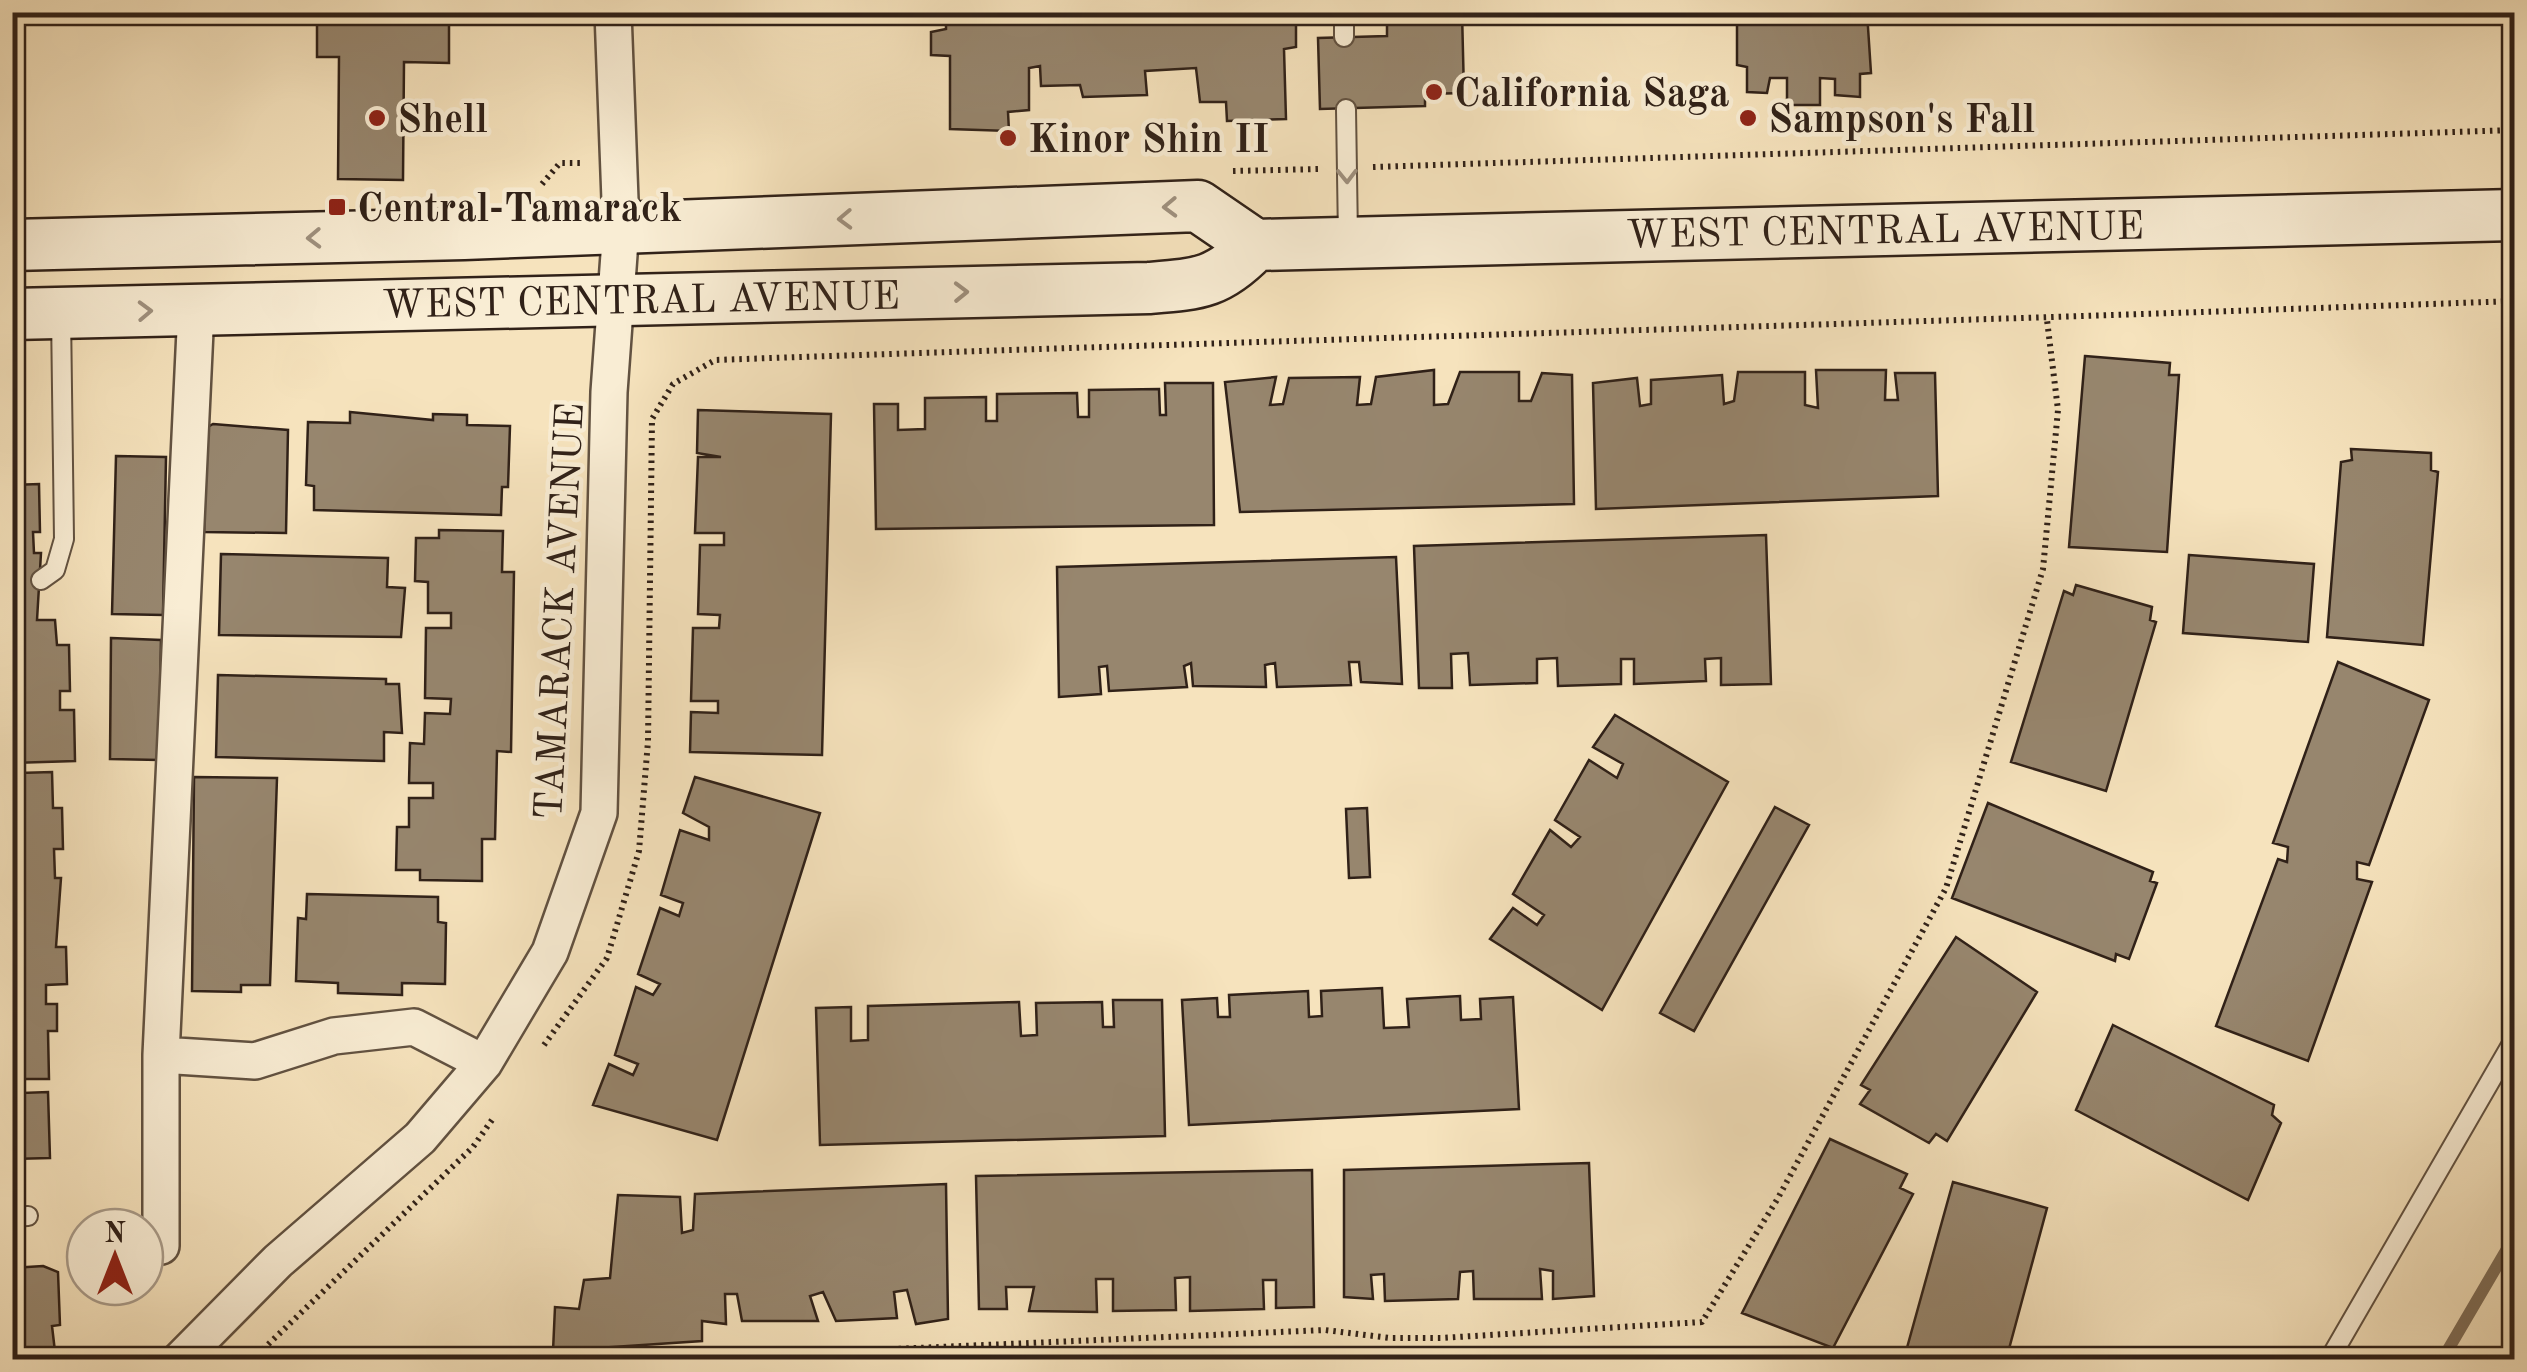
<svg xmlns="http://www.w3.org/2000/svg" width="2527" height="1372" font-family="'Old Standard TT',serif">
	<style>
		.lines { fill: none; stroke-linecap: round; stroke-linejoin: round }
		.stream { stroke: #7f6e59; stroke-width: 12 }
		.building { fill: #97866e; stroke: #302118; stroke-width: 2.5 }
		.lane-casing { stroke: #625241; stroke-width: 22 }
		.street-casing { stroke: #625241; stroke-width: 40 }
		.secondary-casing { stroke: #302118; stroke-width: 55 }
		.path { stroke: #302118; stroke-width: 6; stroke-dasharray: 2.5 5; stroke-linecap: butt }
		.lane { stroke: #f9edd4; stroke-width: 18 }
		.street { stroke: #f9edd4; stroke-width: 35 }
		.secondary { stroke: #f9edd4; stroke-width: 50 }
		.oneway { stroke: #9f917f }
		.poi-dot { fill: #8f2418; stroke: #f9edd4; stroke-width: 4 }
		.labels { text-anchor: middle; stroke-width: 9; stroke-linejoin: round; paint-order: stroke }
		.poi-label { font-size: 40px; font-weight: bold; fill: #302118; stroke: #f9edd4; text-anchor: start }
		.street-label { font-size: 40px; fill: #302118; stroke: #f9edd4 }
	</style>
	<rect width="100%" height="100%" fill="#f6e3bd"/>
	<filter id="stains"><feTurbulence type="fractalNoise" baseFrequency=".002" numOctaves="4"/><feColorMatrix values="0 0 0 0 .2 0 0 0 0 .09 0 0 0 0 .02 0 0 0 .5 -.17"/></filter>
	<radialGradient id="worn" r=".72"><stop offset=".6" stop-color="#630" stop-opacity="0"/><stop offset="1" stop-color="#630" stop-opacity=".3"/></radialGradient>
	<g class="lines">
		<!-- stream -->
		<path class="stream" d="M 2442,1360 L 2514,1237"/>
	</g>
	<!-- building -->
	<path class="building" d="M 317,12 L 449,12 L 449,63 L 404,62 L 403,180 L 338,179 L 339,57 L 317,57 Z
		M 946,12 L 1282,12 L 1282,19 L 1296,19 L 1296,47 L 1284,49 L 1286,119 L 1227,121 L 1226,102 L 1200,102 L 1196,68 L 1145,71 L 1147,95 L 1083,97 L 1080,85 L 1041,86 L 1040,66 L 1029,68 L 1029,110 L 1008,112 L 1009,131 L 950,129 L 950,56 L 931,55 L 931,32 L 946,29 Z
		M 1387,12 L 1462,12 L 1464,93 L 1425,94 L 1425,106 L 1320,109 L 1318,38 L 1387,36 Z
		M 1726,12 L 1867,12 L 1871,73 L 1860,74 L 1860,97 L 1835,95 L 1835,79 L 1820,78 L 1820,105 L 1787,105 L 1787,78 L 1770,78 L 1767,93 L 1747,92 L 1747,67 L 1737,65 L 1737,13 Z
		M 2085,356 L 2170,363 L 2169,375 L 2179,375 L 2167,552 L 2069,547 Z
		M 1434,370 L 1434,405 L 1448,404 L 1460,372 L 1519,372 L 1519,401 L 1531,401 L 1542,373 L 1572,375 L 1574,504 L 1240,512 L 1225,382 L 1276,377 L 1270,405 L 1283,404 L 1289,378 L 1360,377 L 1357,405 L 1371,404 L 1376,377 Z
		M 1816,370 L 1886,370 L 1885,400 L 1898,400 L 1895,373 L 1935,373 L 1938,496 L 1596,509 L 1593,383 L 1637,378 L 1640,406 L 1651,404 L 1651,380 L 1722,375 L 1724,404 L 1734,401 L 1738,372 L 1805,372 L 1805,405 L 1818,408 Z
		M 1165,383 L 1213,383 L 1214,525 L 876,529 L 874,404 L 898,404 L 898,430 L 925,429 L 925,398 L 986,397 L 986,421 L 997,421 L 997,394 L 1077,393 L 1078,417 L 1089,417 L 1089,390 L 1159,389 L 1160,415 L 1166,415 Z
		M 698,410 L 831,414 L 822,755 L 690,752 L 691,712 L 718,713 L 718,701 L 691,701 L 693,628 L 719,628 L 720,615 L 698,614 L 700,545 L 724,545 L 724,533 L 695,533 L 698,457 L 721,457 L 697,453 Z
		M 350,412 L 433,420 L 433,414 L 467,415 L 467,425 L 510,426 L 508,487 L 502,487 L 501,515 L 314,510 L 314,486 L 306,485 L 308,422 L 350,423 Z
		M 213,424 L 288,430 L 286,533 L 204,532 L 206,428 Z
		M 2351,449 L 2431,453 L 2431,470 L 2438,472 L 2423,645 L 2327,637 L 2341,462 L 2352,460 Z
		M 116,456 L 166,457 L 163,615 L 112,614 Z
		M 39,484 L 40,532 L 33,532 L 34,553 L 41,553 L 37,620 L 55,620 L 57,645 L 69,645 L 70,691 L 60,691 L 60,710 L 74,710 L 75,761 L 12,763 L 12,485 Z
		M 439,530 L 503,531 L 502,572 L 514,572 L 511,752 L 497,751 L 495,839 L 482,839 L 482,881 L 420,880 L 420,870 L 396,870 L 397,827 L 409,827 L 409,798 L 433,798 L 433,783 L 409,783 L 410,743 L 424,744 L 425,713 L 450,714 L 451,699 L 425,698 L 426,628 L 451,628 L 451,613 L 428,613 L 428,582 L 415,581 L 416,538 L 439,538 Z
		M 1766,535 L 1771,684 L 1721,685 L 1721,658 L 1705,659 L 1706,681 L 1634,684 L 1634,659 L 1621,659 L 1621,684 L 1558,686 L 1557,658 L 1537,659 L 1537,683 L 1470,685 L 1468,653 L 1451,654 L 1452,688 L 1419,688 L 1414,546 Z
		M 221,554 L 388,558 L 387,587 L 405,588 L 401,637 L 219,635 Z
		M 2189,555 L 2314,564 L 2308,642 L 2183,633 Z
		M 1396,557 L 1402,684 L 1361,682 L 1359,662 L 1349,662 L 1351,685 L 1277,687 L 1275,663 L 1265,665 L 1266,687 L 1193,686 L 1191,663 L 1184,666 L 1187,687 L 1109,691 L 1107,666 L 1099,667 L 1101,694 L 1059,697 L 1057,567 Z
		M 2076,585 L 2152,607 L 2150,620 L 2156,622 L 2106,791 L 2011,762 L 2064,591 L 2073,595 Z
		M 111,638 L 161,640 L 159,760 L 110,759 Z
		M 2338,662 L 2429,700 L 2369,865 L 2357,862 L 2357,879 L 2372,882 L 2308,1061 L 2216,1026 L 2278,859 L 2287,862 L 2288,847 L 2273,843 Z
		M 218,675 L 386,679 L 386,684 L 399,684 L 402,733 L 384,732 L 384,761 L 216,757 Z
		M 1615,715 L 1728,782 L 1602,1010 L 1490,939 L 1513,908 L 1537,925 L 1544,915 L 1513,894 L 1550,830 L 1571,847 L 1580,837 L 1555,820 L 1589,760 L 1617,778 L 1623,764 L 1593,747 Z
		M 52,772 L 53,808 L 62,808 L 63,849 L 54,849 L 55,878 L 61,878 L 56,947 L 66,947 L 67,984 L 46,985 L 46,1004 L 57,1004 L 57,1031 L 48,1031 L 49,1079 L 22,1079 L 22,1093 L 48,1092 L 50,1158 L 12,1159 L 12,781 L 19,781 L 19,773 Z
		M 194,777 L 277,778 L 270,985 L 241,985 L 241,992 L 192,991 Z
		M 695,777 L 820,813 L 717,1140 L 593,1105 L 609,1064 L 633,1075 L 638,1064 L 615,1055 L 636,987 L 653,995 L 660,984 L 638,974 L 660,908 L 679,916 L 683,903 L 661,895 L 680,830 L 709,840 L 709,827 L 683,813 Z
		M 1988,803 L 2153,872 L 2150,881 L 2157,883 L 2129,959 L 2116,954 L 2115,961 L 1952,898 Z
		M 1775,807 L 1809,825 L 1694,1031 L 1660,1013 Z
		M 1367,808 L 1370,877 L 1349,878 L 1346,809 Z
		M 307,894 L 438,897 L 438,922 L 446,923 L 445,984 L 402,983 L 402,995 L 338,993 L 338,983 L 296,981 L 298,918 L 306,919 Z
		M 1956,937 L 2037,992 L 1947,1141 L 1936,1134 L 1929,1143 L 1860,1104 L 1870,1090 L 1861,1085 Z
		M 1382,988 L 1384,1028 L 1409,1027 L 1407,999 L 1460,996 L 1461,1020 L 1481,1019 L 1480,999 L 1513,997 L 1519,1109 L 1189,1125 L 1182,1000 L 1217,998 L 1218,1017 L 1230,1017 L 1229,995 L 1308,991 L 1309,1017 L 1322,1016 L 1321,991 Z
		M 1113,1000 L 1162,1000 L 1165,1136 L 820,1145 L 816,1008 L 851,1007 L 851,1041 L 868,1040 L 868,1006 L 1019,1002 L 1021,1036 L 1037,1035 L 1036,1003 L 1102,1002 L 1103,1027 L 1114,1027 Z
		M 2113,1025 L 2274,1105 L 2272,1115 L 2281,1123 L 2248,1200 L 2076,1110 Z
		M 1830,1139 L 1907,1174 L 1900,1188 L 1913,1194 L 1833,1348 L 1742,1313 Z
		M 1589,1163 L 1594,1296 L 1553,1299 L 1553,1271 L 1540,1269 L 1542,1299 L 1474,1299 L 1473,1271 L 1460,1272 L 1458,1299 L 1385,1301 L 1384,1274 L 1371,1275 L 1373,1299 L 1344,1297 L 1344,1170 Z
		M 1312,1170 L 1314,1307 L 1276,1308 L 1276,1280 L 1263,1280 L 1264,1309 L 1190,1311 L 1190,1277 L 1175,1278 L 1176,1310 L 1113,1311 L 1113,1279 L 1096,1279 L 1097,1312 L 1029,1311 L 1034,1287 L 1006,1287 L 1007,1309 L 979,1309 L 976,1176 Z
		M 1953,1182 L 2047,1208 L 2006,1360 L 1918,1360 L 1905,1355 Z
		M 946,1184 L 948,1319 L 916,1324 L 907,1290 L 894,1292 L 897,1318 L 836,1321 L 823,1292 L 810,1296 L 818,1321 L 742,1321 L 737,1294 L 725,1294 L 726,1324 L 702,1321 L 702,1341 L 553,1351 L 555,1307 L 579,1309 L 584,1280 L 610,1278 L 618,1195 L 680,1197 L 682,1233 L 693,1230 L 695,1194 Z
		M 43,1266 L 58,1272 L 60,1325 L 52,1326 L 56,1360 L 12,1360 L 12,1268 Z
		M 1728,1348 L 1777,1360 L 1725,1360 Z"/>
	<g class="lines">
		<defs>
			<path id="lane" d="M 1344,12 L 1344,37
				M 1346,109 L 1348,238
				M 41,580 L 55,570 L 64,539 L 61,314
				M 12,1217 L 28,1216
				M 2329,1360 L 2514,1040"/>
			<path id="street" d="M 196,309 L 161,1055 L 255,1061 L 334,1036 L 414,1027 L 484,1063
				M 161,1055 L 161,1246
				M 180,1360 L 278,1261 L 420,1138 L 484,1063 L 550,952 L 599,813 L 609,392 L 621,227 L 613,12"/>
			<path id="secondary" d="M 12,245 L 464,234 L 1198,206 L 1255,245 L 2514,215
				M 12,314 L 1149,288 C 1200,284 1219,283 1255,245"/>
		</defs>
		<!-- lane casing -->
		<use href="#lane" class="lane-casing"/>
		<!-- street casing -->
		<use href="#street" class="street-casing"/>
		<!-- secondary casing -->
		<use href="#secondary" class="secondary-casing"/>
		<!-- path -->
		<path class="path" d="M 1373,167 L 2514,130
			M 1233,171 L 1320,169
			M 542,184 L 560,163 L 580,163
			M 544,1045 L 607,958 L 639,851 L 648,741 L 652,419 L 673,384 L 715,360 C 1315,339 1915,323 2514,301
			M 257,1356 L 329,1360
			M 252,1360 L 473,1147 L 494,1117
			M 644,1360 L 1325,1330 L 1390,1338 L 1441,1338 L 1702,1322 L 1778,1198 L 1946,888 L 2043,569 L 2058,410 L 2047,320"/>
		<!-- lane -->
		<use href="#lane" class="lane"/>
		<!-- street -->
		<use href="#street" class="street"/>
		<!-- secondary -->
		<use href="#secondary" class="secondary"/>
	</g>
	<!-- one-way arrows -->
	<defs><path id="oneway-chevron" d="M-2-3.5L2.5 0L-2 3.5" fill="none" stroke-width="1.6" stroke-linecap="round" stroke-linejoin="round" transform="scale(2.5)"/></defs>
	<g class="oneway">
		<use href="#oneway-chevron" transform="translate(1347 176) rotate(89)"/>
		<use href="#oneway-chevron" transform="translate(1170 207) rotate(178)"/>
		<use href="#oneway-chevron" transform="translate(845 219) rotate(178)"/>
		<use href="#oneway-chevron" transform="translate(314 238) rotate(178)"/>
		<use href="#oneway-chevron" transform="translate(961 292) rotate(-1)"/>
		<use href="#oneway-chevron" transform="translate(145 311) rotate(-2)"/>
	</g>
	<!-- markers -->
	<g class="poi-dot">
		<circle cx="1434" cy="92" r="10"/>
		<circle cx="377" cy="118" r="10"/>
		<circle cx="1748" cy="118" r="10"/>
		<circle cx="1008" cy="138" r="10"/>
		<rect x="327" y="197" width="20" height="20" rx="5"/>
	</g>
	<g class="labels">
		<!-- poi labels -->
		<g class="poi-label">
			<text x="1454" y="106">California Saga</text>
			<text x="397" y="132">Shell</text>
			<text x="1768" y="132">Sampson's Fall</text>
			<text x="1028" y="152">Kinor Shin II</text>
			<text x="357" y="221">Central-Tamarack</text>
		</g>
		<!-- street labels -->
		<g class="street-label">
			<text transform="translate(1885 229) rotate(-1)" y="14">WEST CENTRAL AVENUE</text>
			<text transform="translate(641 299) rotate(-1)" y="14">WEST CENTRAL AVENUE</text>
			<text transform="translate(558 611) rotate(-87)" y="14">TAMARACK AVENUE</text>
		</g>
	</g>
	<!-- margin -->
	<rect width="2527" height="1372" fill="none" stroke="#f6e3bd" stroke-width="50"/>
	<rect x="15" y="15" width="2497" height="1342" fill="none" stroke="#302118" stroke-width="5"/>
	<rect x="25" y="25" width="2477" height="1322" fill="none" stroke="#302118" stroke-width="2.5"/>
	<!-- north arrow -->
	<g transform="translate(115 1257)"><circle r="48" fill="#f9edd4" stroke="#a99b89" stroke-width="2.5"/>
	<path d="M0-8L18 38L0 25L-18 38Z" fill="#8f2418"/>
	<text y="-15" font-size="28" font-weight="bold" text-anchor="middle" fill="#302118">N</text>
	</g>
	<rect width="100%" height="100%" filter="url(#stains)"/>
	<rect width="100%" height="100%" fill="url(#worn)"/>
</svg>
